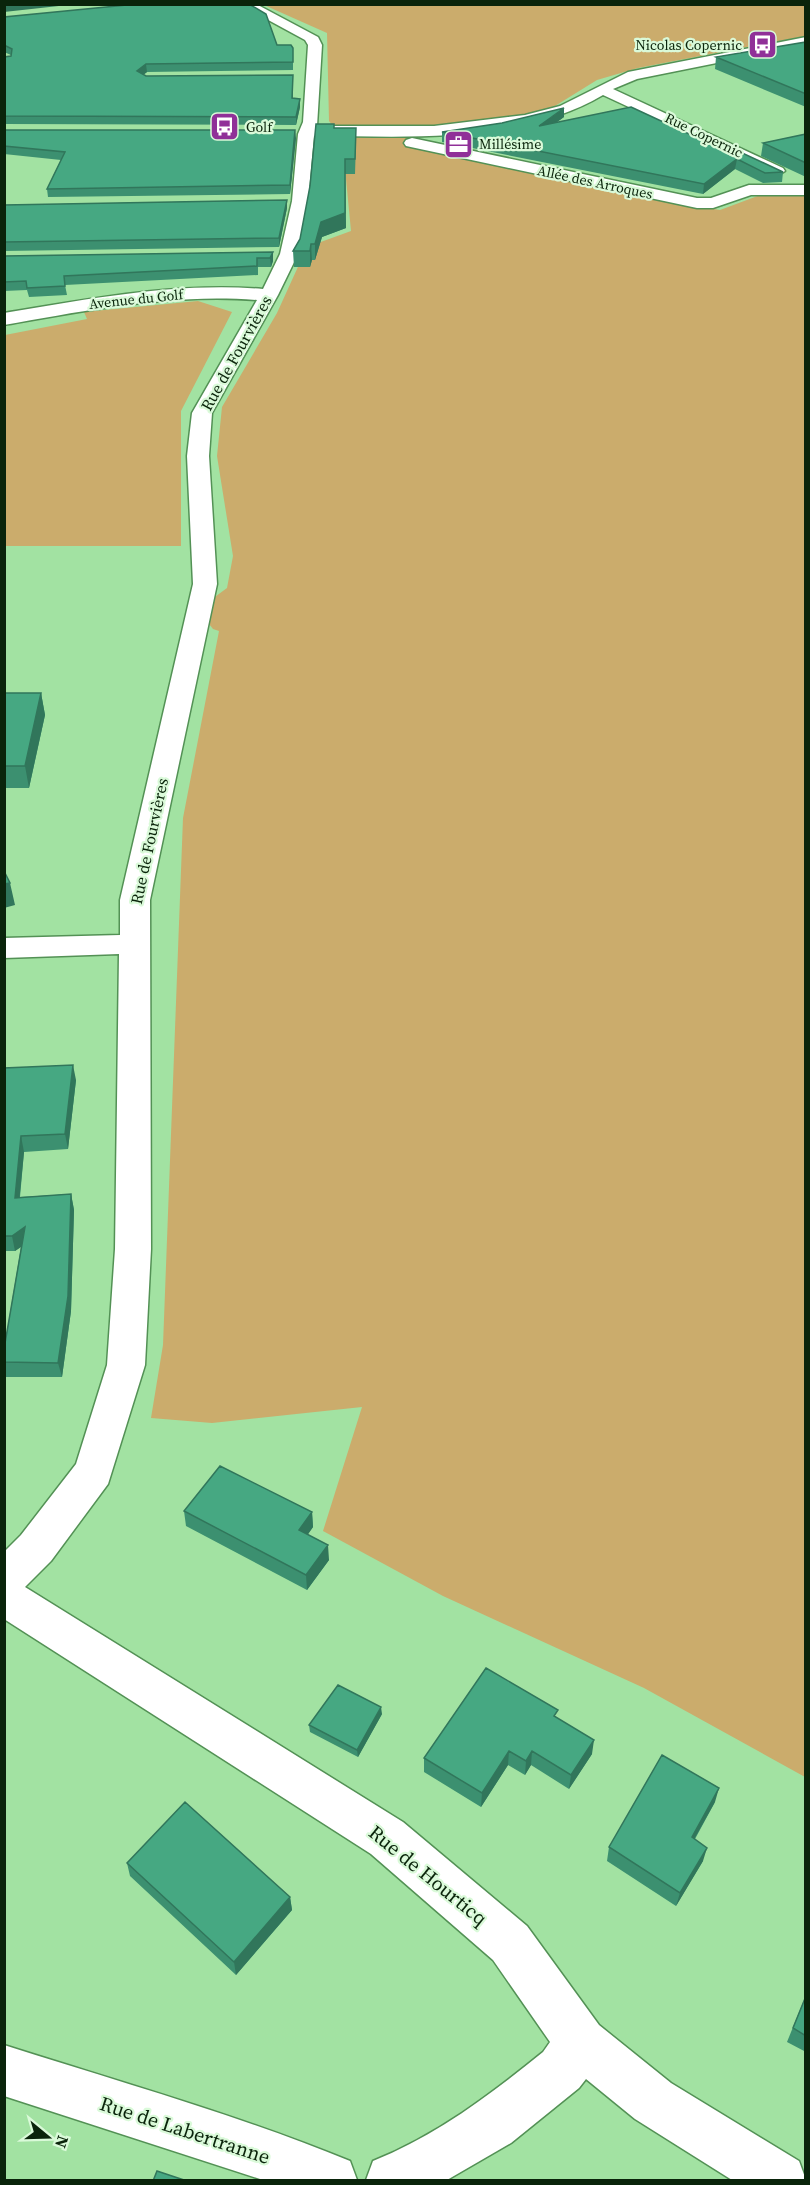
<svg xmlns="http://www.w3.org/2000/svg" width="810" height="2185" font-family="'Source Serif 4',serif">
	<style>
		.green { fill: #cbac6c }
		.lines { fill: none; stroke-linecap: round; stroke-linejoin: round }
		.minor-casing { stroke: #539155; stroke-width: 3 }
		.minor { fill: #fff; fill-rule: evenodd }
		.wall { fill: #3c9070 }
		.shaded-wall { fill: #31765b }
		.building { fill: #46a882; stroke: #31765b; stroke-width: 1.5 }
		.labels { text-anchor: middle; stroke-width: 4.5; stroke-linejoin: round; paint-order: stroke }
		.far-poi-label { font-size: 14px; fill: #0a240b; stroke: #dafad9; text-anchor: start }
		.far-street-label { font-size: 14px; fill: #0a240b; stroke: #dafad9 }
		.street-label { font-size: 16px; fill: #0a240b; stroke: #dafad9 }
		.near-street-label { font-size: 20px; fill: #0a240b; stroke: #dafad9 }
	</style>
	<rect width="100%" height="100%" fill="#a2e2a2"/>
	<!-- green -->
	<path class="green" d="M 264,5 L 805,5 L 805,36 L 638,68 L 597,80 L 555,106 L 491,123 L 410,127 L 411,146 L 665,201 L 720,210 L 763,194 L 805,195 L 805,1777 L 644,1688 L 443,1596 L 323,1531 L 362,1407 L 212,1423 L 151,1418 L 163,1345 L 183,818 L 219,631 L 213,629 L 206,620 L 208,602 L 227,588 L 233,556 L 217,456 L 222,407 L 277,313 L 307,247 L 351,231 L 342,137 L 329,121 L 327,33 Z
		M 198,301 L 232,312 L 181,411 L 181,546 L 5,546 L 5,335 L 87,319 L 84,312 Z"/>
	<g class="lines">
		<defs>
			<path id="minor" d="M 239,4 L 256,4 L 318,37 L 322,45 L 317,126 L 434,126 L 525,115 L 560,106 L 628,72 L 806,37 L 806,45 L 637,79 L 613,89 L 783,168 L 785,171 L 777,176 L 603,95 C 518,145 409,136 314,136 L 308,201 L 298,254 L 278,295 L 212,413 L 209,456 L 217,584 L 150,900 L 151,1249 L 145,1365 L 108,1484 L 51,1561 L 25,1587 L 403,1822 L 527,1926 L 599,2025 L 671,2083 L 799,2161 L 806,2180 L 732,2180 L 635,2119 L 586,2079 L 579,2088 L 511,2143 L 447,2180 L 366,2180 L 373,2161 C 437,2135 490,2095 543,2052 L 550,2042 L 493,1960 L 371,1854 L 4,1619 L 4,1552 L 21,1535 L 76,1464 L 107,1365 L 115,1249 L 119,954 L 4,958 L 4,938 L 120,935 L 120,900 L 193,584 L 187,456 L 192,413 L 257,300 C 173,293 88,310 4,325 L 4,313 C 90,299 176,282 263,289 L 280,254 L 292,201 L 298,134 L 303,122 L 308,45 L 305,40 Z
				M 412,138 L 697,198 L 711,198 L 749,185 L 806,185 L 806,195 L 751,195 L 713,208 L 697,208 L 406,146 L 404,143 L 406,140 Z
				M 4,2045 C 120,2082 238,2115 350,2161 L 357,2180 L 263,2180 L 4,2096 Z"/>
		</defs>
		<!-- minor casing -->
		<use href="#minor" class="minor-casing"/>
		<!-- minor -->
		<use href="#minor" class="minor"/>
	</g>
	<!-- wall -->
	<path class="wall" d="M 4,17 L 277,45 L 293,48 L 293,70 L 147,72 L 143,75 L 146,76 L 293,82 L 293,98 L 300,107 L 296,125 L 4,124 L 4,57 L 11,56 L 11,55 L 4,52 Z
		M 806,42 L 806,107 L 715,69 L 716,57 Z
		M 564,117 L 557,122 L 730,153 L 783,172 L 782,182 L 763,183 L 735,169 L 703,194 L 442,142 L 442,132 Z
		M 334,128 L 356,142 L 355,174 L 345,174 L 346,228 L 322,237 L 315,260 L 312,260 L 310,267 L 294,267 L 293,251 L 300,239 Z
		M 4,130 L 296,138 L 290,194 L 48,197 L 47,189 L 61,160 L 4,154 Z
		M 806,134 L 806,177 L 761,156 L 763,143 Z
		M 287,200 L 287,208 L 279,247 L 4,251 L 4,205 Z
		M 273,252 L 273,261 L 271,267 L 258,267 L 258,275 L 65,285 L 67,295 L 29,297 L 27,290 L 4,291 L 4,256 Z
		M 4,693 L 41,693 L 45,715 L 29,788 L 4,788 Z
		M 4,1068 L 76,1080 L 68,1149 L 24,1152 L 20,1197 L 71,1194 L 74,1210 L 71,1311 L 62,1377 L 6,1377 L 4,1371 L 4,1349 L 21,1247 L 15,1251 L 4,1251 Z
		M 184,1511 L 312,1512 L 313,1527 L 307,1535 L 329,1560 L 307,1590 L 186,1526 Z
		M 382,1714 L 358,1757 L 310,1732 L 309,1725 Z
		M 557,1718 L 592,1754 L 569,1789 L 531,1765 L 525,1775 L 508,1765 L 481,1807 L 424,1772 L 424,1758 Z
		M 715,1802 L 695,1839 L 703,1861 L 676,1906 L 607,1861 L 609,1847 Z
		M 127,1863 L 290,1897 L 292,1910 L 236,1975 L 130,1876 Z
		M 806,1995 L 806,2052 L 787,2042 Z"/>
	<!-- shaded-wall -->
	<path class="shaded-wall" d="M 4,4 L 77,4 L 4,12 Z
		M 146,64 L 147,72 L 138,79 L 137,71 Z
		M 300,99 L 300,107 L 296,125 L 296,117 Z
		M 564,108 L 564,117 L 539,135 L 539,126 Z
		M 295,130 L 296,138 L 290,194 L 290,185 Z
		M 345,159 L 346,228 L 322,237 L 315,260 L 315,244 L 321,222 Z
		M 737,159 L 735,169 L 703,194 L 704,184 Z
		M 287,200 L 287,208 L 279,247 L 279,238 Z
		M 311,244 L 312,260 L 310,267 L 310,251 Z
		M 273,252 L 273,261 L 271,267 L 270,258 Z
		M 41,693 L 45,715 L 29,788 L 25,766 Z
		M 10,883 L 15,905 L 4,908 L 4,884 Z
		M 73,1065 L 76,1080 L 68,1149 L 65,1134 Z
		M 21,1136 L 24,1152 L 18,1213 L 15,1198 Z
		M 71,1194 L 74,1210 L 71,1311 L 62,1377 L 58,1363 Z
		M 25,1227 L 28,1242 L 15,1251 L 12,1236 Z
		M 312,1512 L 313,1527 L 300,1546 L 299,1530 Z
		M 328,1545 L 329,1560 L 307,1590 L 306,1575 Z
		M 381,1707 L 382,1714 L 358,1757 L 357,1750 Z
		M 594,1740 L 592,1754 L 569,1789 L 571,1775 Z
		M 509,1751 L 508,1765 L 481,1807 L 482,1793 Z
		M 532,1751 L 531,1765 L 525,1775 L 526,1761 Z
		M 719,1788 L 715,1802 L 688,1850 L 692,1837 Z
		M 707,1848 L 703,1861 L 676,1906 L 680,1893 Z
		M 290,1897 L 292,1910 L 236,1975 L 234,1962 Z"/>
	<!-- building -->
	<path class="building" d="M 137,4 L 249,4 L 266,14 L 277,45 L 291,45 L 293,48 L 293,62 L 146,64 L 137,71 L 146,76 L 293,75 L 292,98 L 300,99 L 296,117 L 4,116 L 4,57 L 11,56 L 12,49 L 4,45 L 4,17 Z
		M 806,42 L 806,94 L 716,57 Z
		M 631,107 L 730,153 L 738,151 L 783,172 L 765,173 L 737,159 L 704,184 L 442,132 L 502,123 L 564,108 L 539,126 Z
		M 316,124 L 334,124 L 334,128 L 356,128 L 355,159 L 345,159 L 345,213 L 321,222 L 315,244 L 311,244 L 310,251 L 293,251 L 300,239 L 310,186 Z
		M 4,130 L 295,130 L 290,185 L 47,189 L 65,152 L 4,146 Z
		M 806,134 L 806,163 L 763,143 Z
		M 287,200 L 279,238 L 4,242 L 4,205 Z
		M 273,252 L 270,258 L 257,258 L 257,266 L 64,276 L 65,286 L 27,288 L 26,281 L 4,282 L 4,256 Z
		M 4,693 L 41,693 L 25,766 L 4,766 Z
		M 4,871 L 10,883 L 4,884 Z
		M 73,1065 L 65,1134 L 21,1136 L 15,1198 L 71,1194 L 68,1296 L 58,1363 L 4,1362 L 4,1349 L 25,1227 L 12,1236 L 4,1236 L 4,1068 Z
		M 220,1466 L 312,1512 L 299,1530 L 328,1545 L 306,1575 L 184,1511 Z
		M 486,1668 L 558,1710 L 554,1716 L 594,1740 L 571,1775 L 532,1751 L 526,1761 L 509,1751 L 482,1793 L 424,1758 Z
		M 338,1685 L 381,1707 L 357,1750 L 309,1725 Z
		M 662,1755 L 719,1788 L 692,1837 L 707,1848 L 680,1893 L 609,1847 Z
		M 185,1802 L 290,1897 L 234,1962 L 127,1863 Z
		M 806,1996 L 806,2036 L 793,2028 Z
		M 157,2171 L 187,2181 L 153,2181 Z"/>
	<!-- icons -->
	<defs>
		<symbol id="bus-square" viewBox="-11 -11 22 22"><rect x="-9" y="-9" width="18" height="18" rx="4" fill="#903098" stroke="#dafad9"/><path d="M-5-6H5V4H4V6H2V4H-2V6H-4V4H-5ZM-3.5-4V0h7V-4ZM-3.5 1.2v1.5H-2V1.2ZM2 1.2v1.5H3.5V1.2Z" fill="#fff"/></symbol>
		<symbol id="office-square" viewBox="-11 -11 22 22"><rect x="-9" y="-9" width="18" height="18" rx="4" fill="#903098" stroke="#dafad9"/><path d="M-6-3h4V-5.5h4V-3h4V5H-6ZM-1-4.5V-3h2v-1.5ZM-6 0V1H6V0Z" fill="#fff"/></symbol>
	</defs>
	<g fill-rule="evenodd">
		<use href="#bus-square" x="746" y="28" width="33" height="33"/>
		<use href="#bus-square" x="208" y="110" width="33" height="33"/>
		<use href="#office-square" x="442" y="128" width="33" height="33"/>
	</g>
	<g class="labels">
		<!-- far-poi labels -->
		<g class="far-poi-label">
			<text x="742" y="50" text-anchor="end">Nicolas Copernic</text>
			<text x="246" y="132">Golf</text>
			<text x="479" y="149">Millésime</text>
		</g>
		<!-- far-street labels -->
		<g class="far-street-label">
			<text transform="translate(704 135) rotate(26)" y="5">Rue Copernic</text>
			<text transform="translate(595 182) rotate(12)" y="5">Allée des Arroques</text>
			<text transform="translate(136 299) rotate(-6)" y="5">Avenue du Golf</text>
		</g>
		<!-- street labels -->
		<g class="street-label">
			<text transform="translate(236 353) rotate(-61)" y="6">Rue de Fourvières</text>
			<text transform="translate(149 841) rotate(-78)" y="6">Rue de Fourvières</text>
		</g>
		<!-- near-street labels -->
		<g class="near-street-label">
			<text transform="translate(428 1875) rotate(39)" y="7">Rue de Hourticq</text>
			<text transform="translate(185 2130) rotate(18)" y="7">Rue de Labertranne</text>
		</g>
	</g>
	<!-- border -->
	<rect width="810" height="2185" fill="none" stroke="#0a240b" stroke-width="12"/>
	<!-- north arrow -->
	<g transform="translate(48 2137) rotate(109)" stroke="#dafad9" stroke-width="4.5" paint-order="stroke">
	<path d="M0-4.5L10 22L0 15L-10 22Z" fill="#0a240b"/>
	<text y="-9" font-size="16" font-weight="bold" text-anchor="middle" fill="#0a240b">N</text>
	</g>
</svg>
